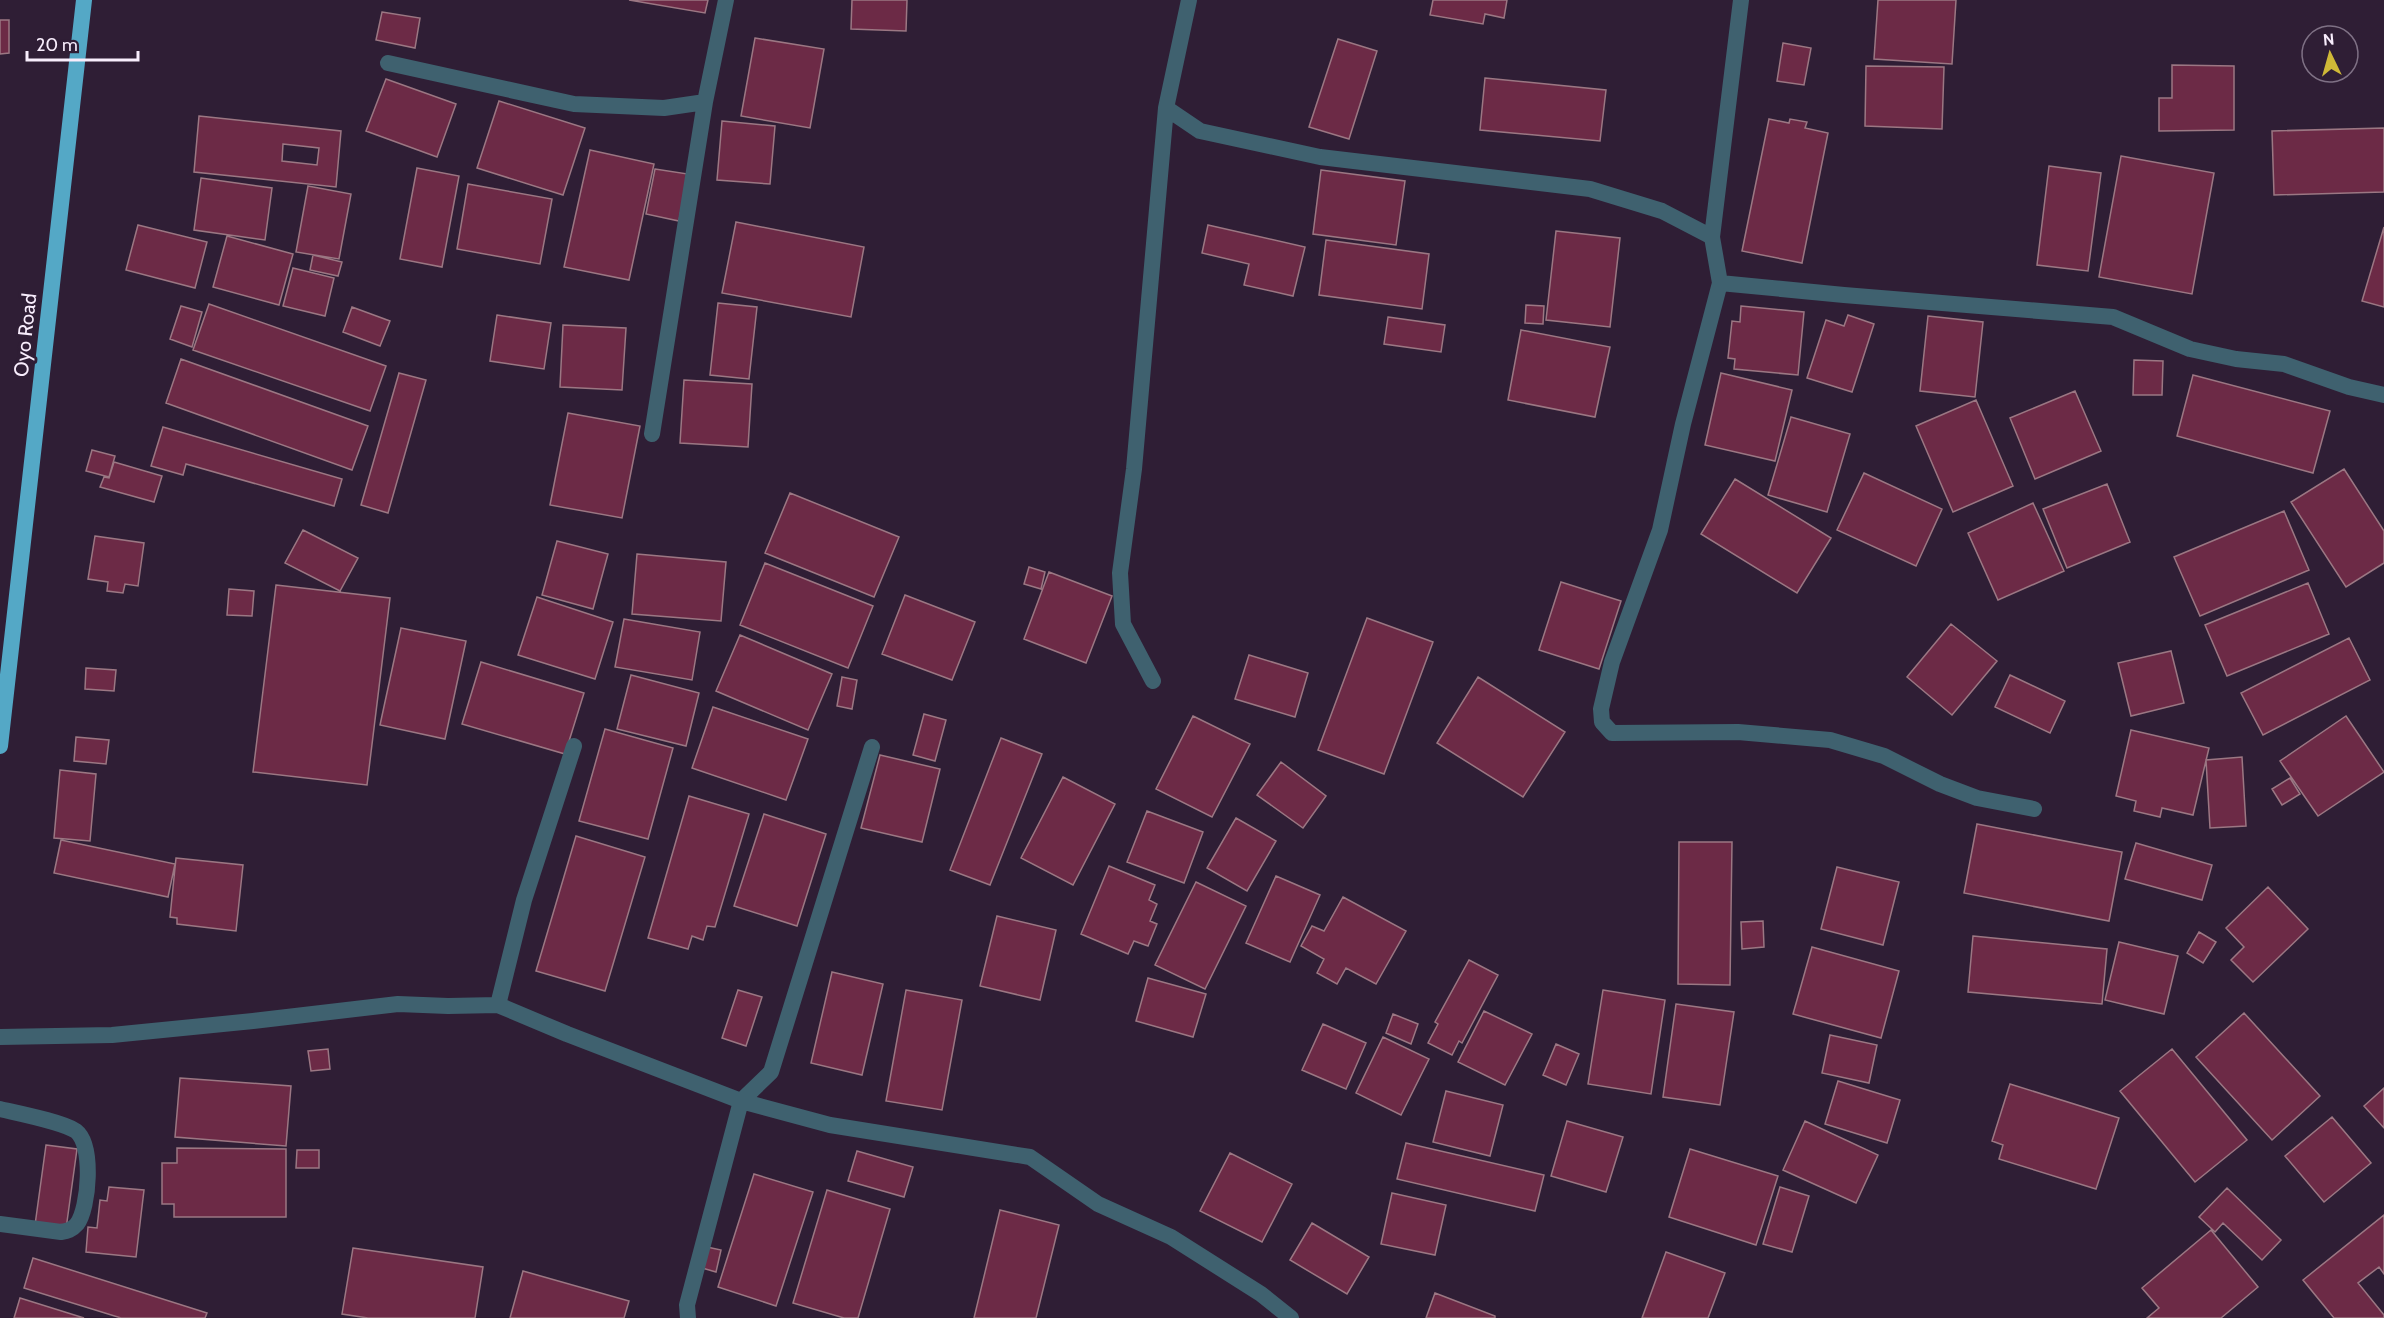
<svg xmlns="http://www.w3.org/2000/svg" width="2384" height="1318" font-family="Cabin,sans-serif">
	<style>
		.building { fill: #6c2a46; stroke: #9b7783; stroke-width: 1.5; fill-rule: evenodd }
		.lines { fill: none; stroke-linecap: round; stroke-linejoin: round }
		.service { stroke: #3f616f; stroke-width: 16 }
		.minor { stroke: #3f616f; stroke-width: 16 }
		.trunk { stroke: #54a8c6; stroke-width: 16 }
		.labels { text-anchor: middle; stroke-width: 6; stroke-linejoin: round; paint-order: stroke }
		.street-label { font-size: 20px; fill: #f8edfc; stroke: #2f1e35 }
	</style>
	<rect width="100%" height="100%" fill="#2f1e35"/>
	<!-- building -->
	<path class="building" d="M 629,0 L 708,0 L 705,13 Z
		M 852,0 L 907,0 L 906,31 L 851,29 Z
		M 1433,0 L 1507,0 L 1504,18 L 1485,14 L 1483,24 L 1430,15 Z
		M 1878,0 L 1956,0 L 1952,64 L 1874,59 Z
		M 382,12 L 420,18 L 415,48 L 376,40 Z
		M 0,20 L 9,20 L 9,53 L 0,54 Z
		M 755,38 L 824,49 L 810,128 L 741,116 Z
		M 1338,39 L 1377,51 L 1349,139 L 1309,127 Z
		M 1783,43 L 1811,48 L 1804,85 L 1777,81 Z
		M 2172,65 L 2234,66 L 2234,130 L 2159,131 L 2159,98 L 2172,98 Z
		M 1866,66 L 1944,67 L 1942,129 L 1865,126 Z
		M 1485,78 L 1606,90 L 1600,141 L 1480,130 Z
		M 386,79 L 456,104 L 437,157 L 366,131 Z
		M 499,101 L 585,128 L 563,195 L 477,168 Z
		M 199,116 L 341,131 L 336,187 L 194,172 ZM 283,144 L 319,148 L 317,165 L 282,161 Z
		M 1769,119 L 1789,123 L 1790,119 L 1807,122 L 1805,128 L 1828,133 L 1802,263 L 1742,251 Z
		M 722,121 L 775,126 L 770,184 L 717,180 Z
		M 2384,128 L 2384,192 L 2274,195 L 2272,131 Z
		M 590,150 L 654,164 L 629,280 L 564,267 Z
		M 2121,156 L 2214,173 L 2192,294 L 2099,277 Z
		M 2049,166 L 2101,173 L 2088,271 L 2037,265 Z
		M 417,168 L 459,176 L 442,267 L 400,259 Z
		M 655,169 L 688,174 L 679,221 L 646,214 Z
		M 1321,170 L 1405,181 L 1396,245 L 1313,234 Z
		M 201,178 L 272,188 L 265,240 L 194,230 Z
		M 468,184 L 552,199 L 540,264 L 457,249 Z
		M 308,186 L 351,194 L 339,259 L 296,252 Z
		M 736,222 L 864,247 L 851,317 L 722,293 Z
		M 138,225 L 207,242 L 195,288 L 126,270 Z
		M 1208,225 L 1305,247 L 1293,296 L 1244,285 L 1249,264 L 1202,253 Z
		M 2384,227 L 2384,307 L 2362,301 Z
		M 1556,231 L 1620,238 L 1610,327 L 1546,320 Z
		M 227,236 L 293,254 L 279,305 L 213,287 Z
		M 1326,240 L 1429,254 L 1422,309 L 1319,295 Z
		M 313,255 L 342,262 L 338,276 L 310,270 Z
		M 293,268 L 334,278 L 325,316 L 283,306 Z
		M 718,303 L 757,307 L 749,379 L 710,375 Z
		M 209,304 L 386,366 L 370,411 L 193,350 Z
		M 1526,305 L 1544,306 L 1543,324 L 1525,323 Z
		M 181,306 L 202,312 L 192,347 L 170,339 Z
		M 1741,306 L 1804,312 L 1798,375 L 1734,369 L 1735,359 L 1728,358 L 1732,321 L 1740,322 Z
		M 352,307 L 390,321 L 380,346 L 343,332 Z
		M 497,315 L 551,323 L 544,369 L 490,361 Z
		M 1848,315 L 1874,324 L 1852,392 L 1807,378 L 1826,320 L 1844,326 Z
		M 1928,316 L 1983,322 L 1975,397 L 1920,391 Z
		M 1388,317 L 1445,325 L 1441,352 L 1384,344 Z
		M 563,325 L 626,328 L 622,390 L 560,387 Z
		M 1521,330 L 1610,347 L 1595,417 L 1508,400 Z
		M 181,359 L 368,426 L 352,470 L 166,403 Z
		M 2134,360 L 2163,361 L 2162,395 L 2133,395 Z
		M 399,373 L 426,380 L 388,513 L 361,505 Z
		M 1721,373 L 1792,390 L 1775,461 L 1705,445 Z
		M 2193,375 L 2330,411 L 2313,473 L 2177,436 Z
		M 684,380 L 752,384 L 748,447 L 680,443 Z
		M 2075,391 L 2101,451 L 2035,479 L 2010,418 Z
		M 1976,400 L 2013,486 L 1953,512 L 1916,426 Z
		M 568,413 L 640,426 L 622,518 L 550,505 Z
		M 1791,417 L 1850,434 L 1827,512 L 1768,495 Z
		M 163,427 L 342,479 L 334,506 L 186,464 L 183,475 L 151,466 Z
		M 92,450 L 115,456 L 109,477 L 86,471 Z
		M 114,462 L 162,476 L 154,502 L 100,487 L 104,477 L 109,478 Z
		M 2344,469 L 2384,531 L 2384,563 L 2346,587 L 2291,502 Z
		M 1864,473 L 1942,509 L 1916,566 L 1837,530 Z
		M 1735,479 L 1831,538 L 1797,593 L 1701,534 Z
		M 2107,484 L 2130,542 L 2067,568 L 2043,509 Z
		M 790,493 L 899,537 L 874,597 L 765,553 Z
		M 2033,503 L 2064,571 L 1998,600 L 1968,533 Z
		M 2284,511 L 2309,570 L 2200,616 L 2174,557 Z
		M 303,530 L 358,558 L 340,591 L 285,563 Z
		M 95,536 L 144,543 L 138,586 L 125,584 L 123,593 L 107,591 L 108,582 L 88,579 Z
		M 557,541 L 608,554 L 593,609 L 542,595 Z
		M 637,554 L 726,562 L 721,621 L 632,614 Z
		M 765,563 L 873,606 L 848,668 L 740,625 Z
		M 1029,567 L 1045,572 L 1041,589 L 1024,584 Z
		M 1049,572 L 1112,596 L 1086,663 L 1024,639 Z
		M 1561,582 L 1621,601 L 1599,669 L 1539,650 Z
		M 2308,583 L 2329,634 L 2227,676 L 2205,625 Z
		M 276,585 L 390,598 L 367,785 L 253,772 Z
		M 229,589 L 254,591 L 252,616 L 227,615 Z
		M 905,595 L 975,622 L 952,680 L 882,654 Z
		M 537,597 L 613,622 L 595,679 L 518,655 Z
		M 1367,618 L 1433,642 L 1384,774 L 1318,750 Z
		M 624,619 L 700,632 L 692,680 L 615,667 Z
		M 1951,624 L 1997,661 L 1952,715 L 1907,677 Z
		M 401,628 L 466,641 L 445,739 L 380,725 Z
		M 740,635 L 832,674 L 808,730 L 716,691 Z
		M 2349,638 L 2370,680 L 2263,735 L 2241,693 Z
		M 2171,651 L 2184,703 L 2131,716 L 2118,663 Z
		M 1249,655 L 1308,673 L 1295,717 L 1235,699 Z
		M 481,662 L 584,693 L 565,754 L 462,724 Z
		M 86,668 L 116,670 L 114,691 L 85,689 Z
		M 631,675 L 699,693 L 686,746 L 617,729 Z
		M 2010,675 L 2065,701 L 2050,733 L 1995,707 Z
		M 842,677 L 857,680 L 852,709 L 837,706 Z
		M 1478,677 L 1565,732 L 1523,797 L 1437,743 Z
		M 713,707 L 808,739 L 786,800 L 692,768 Z
		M 924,714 L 946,720 L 935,761 L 913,755 Z
		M 1193,716 L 1250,744 L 1212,817 L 1156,789 Z
		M 2346,716 L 2384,772 L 2318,816 L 2280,761 Z
		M 605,729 L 673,748 L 648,839 L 579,821 Z
		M 2131,730 L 2209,748 L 2193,815 L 2162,808 L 2160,817 L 2134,811 L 2136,801 L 2116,796 Z
		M 76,737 L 109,740 L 106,764 L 74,761 Z
		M 1001,738 L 1042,754 L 990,885 L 950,870 Z
		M 880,755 L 940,769 L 922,842 L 861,828 Z
		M 2242,757 L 2246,826 L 2210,828 L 2206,760 Z
		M 1281,762 L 1326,796 L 1303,828 L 1257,795 Z
		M 60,770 L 96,774 L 90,841 L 54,838 Z
		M 1063,777 L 1115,804 L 1073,885 L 1021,858 Z
		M 2290,778 L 2300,794 L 2282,805 L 2272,789 Z
		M 689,796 L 749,814 L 715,927 L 707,926 L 703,940 L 692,936 L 688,949 L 648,938 Z
		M 1147,811 L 1203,832 L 1184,883 L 1127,862 Z
		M 764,814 L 826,834 L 797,926 L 734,906 Z
		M 1236,818 L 1276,841 L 1247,891 L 1207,868 Z
		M 1977,824 L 2122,852 L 2109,921 L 1964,893 Z
		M 576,836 L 645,857 L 605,991 L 536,971 Z
		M 61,840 L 175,864 L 168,897 L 54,873 Z
		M 1679,842 L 1732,842 L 1730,985 L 1678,984 Z
		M 2136,843 L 2212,865 L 2202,900 L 2125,879 Z
		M 176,858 L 243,865 L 236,931 L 177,924 L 177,918 L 170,917 Z
		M 1109,866 L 1155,885 L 1149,900 L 1157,904 L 1150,921 L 1157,924 L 1148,946 L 1134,941 L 1128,954 L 1081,934 Z
		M 1837,867 L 1899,882 L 1883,945 L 1821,929 Z
		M 1276,876 L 1320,895 L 1290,962 L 1246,943 Z
		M 1196,882 L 1246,906 L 1205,989 L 1155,965 Z
		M 2268,887 L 2308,929 L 2253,982 L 2231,960 L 2244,947 L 2226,928 Z
		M 1343,897 L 1406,931 L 1376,984 L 1346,968 L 1337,984 L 1317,973 L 1324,959 L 1301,946 L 1312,926 L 1324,931 Z
		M 997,916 L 1056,930 L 1040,1000 L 980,986 Z
		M 1763,921 L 1764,947 L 1742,949 L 1741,922 Z
		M 2199,932 L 2216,942 L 2203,963 L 2187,953 Z
		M 1973,936 L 2107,949 L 2102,1004 L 1968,992 Z
		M 2119,942 L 2178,956 L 2164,1014 L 2105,1000 Z
		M 1812,947 L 1899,971 L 1881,1038 L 1793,1014 Z
		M 1469,960 L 1498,975 L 1462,1043 L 1459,1041 L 1452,1055 L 1428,1043 L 1438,1024 L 1435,1022 Z
		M 832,972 L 883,984 L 862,1075 L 811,1063 Z
		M 1148,978 L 1206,994 L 1193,1037 L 1136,1021 Z
		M 738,990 L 762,997 L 746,1046 L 722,1038 Z
		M 906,990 L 962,1000 L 942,1110 L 886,1101 Z
		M 1603,990 L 1665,1000 L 1651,1094 L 1588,1084 Z
		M 1676,1004 L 1734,1012 L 1720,1105 L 1663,1097 Z
		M 1484,1011 L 1532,1034 L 1505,1085 L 1458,1062 Z
		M 2244,1013 L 2320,1096 L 2272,1140 L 2196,1057 Z
		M 1393,1014 L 1418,1024 L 1411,1044 L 1386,1033 Z
		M 1323,1024 L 1366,1043 L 1346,1089 L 1302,1070 Z
		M 1830,1035 L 1877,1045 L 1869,1083 L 1822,1073 Z
		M 1383,1037 L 1429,1059 L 1401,1115 L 1356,1093 Z
		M 1556,1044 L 1579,1054 L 1566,1085 L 1543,1075 Z
		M 328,1049 L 330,1069 L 311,1071 L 308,1051 Z
		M 2172,1049 L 2247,1140 L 2195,1182 L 2120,1091 Z
		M 180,1078 L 291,1086 L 286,1146 L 175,1137 Z
		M 1838,1081 L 1900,1100 L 1887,1143 L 1825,1124 Z
		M 2010,1084 L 2119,1118 L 2096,1189 L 1999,1159 L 2003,1145 L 1992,1141 Z
		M 2384,1088 L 2384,1128 L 2364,1106 Z
		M 1446,1091 L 1503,1105 L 1490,1156 L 1433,1142 Z
		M 2332,1117 L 2371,1163 L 2324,1202 L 2285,1156 Z
		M 1567,1121 L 1623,1137 L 1606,1192 L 1551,1176 Z
		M 1805,1121 L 1878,1155 L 1856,1203 L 1783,1170 Z
		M 1406,1143 L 1544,1175 L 1535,1211 L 1397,1179 Z
		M 46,1145 L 77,1149 L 66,1229 L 35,1225 Z
		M 177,1148 L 286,1149 L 286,1217 L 174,1217 L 174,1204 L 162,1204 L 162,1163 L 177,1163 Z
		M 1690,1149 L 1778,1176 L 1756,1245 L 1669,1217 Z
		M 297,1150 L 319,1150 L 319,1168 L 296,1168 Z
		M 857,1151 L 913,1167 L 904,1197 L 848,1181 Z
		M 1230,1153 L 1292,1184 L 1262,1242 L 1200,1211 Z
		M 754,1174 L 813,1192 L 776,1306 L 718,1287 Z
		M 109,1187 L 144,1190 L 136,1257 L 86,1252 L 88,1227 L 97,1228 L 100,1200 L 107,1201 Z
		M 1780,1187 L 1809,1196 L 1792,1252 L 1763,1244 Z
		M 2227,1188 L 2281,1240 L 2262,1260 L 2223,1223 L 2215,1232 L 2199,1217 Z
		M 827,1190 L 890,1209 L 858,1318 L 844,1318 L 793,1303 Z
		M 1392,1193 L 1446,1205 L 1435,1255 L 1381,1244 Z
		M 1000,1210 L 1059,1225 L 1036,1318 L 974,1318 Z
		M 2384,1215 L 2384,1274 L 2379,1267 L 2358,1283 L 2384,1315 L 2384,1318 L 2334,1318 L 2303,1280 Z
		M 1312,1223 L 1369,1257 L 1347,1294 L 1290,1260 Z
		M 2211,1230 L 2258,1287 L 2221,1318 L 2147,1318 L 2159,1308 L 2142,1288 Z
		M 707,1247 L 721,1250 L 716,1272 L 702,1268 Z
		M 353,1248 L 483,1267 L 475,1318 L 368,1318 L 342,1314 Z
		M 1666,1252 L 1725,1273 L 1708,1318 L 1642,1318 Z
		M 33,1258 L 207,1313 L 205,1318 L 121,1318 L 24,1288 Z
		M 523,1271 L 629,1301 L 624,1318 L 510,1318 Z
		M 1435,1293 L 1495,1316 L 1495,1318 L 1426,1318 Z
		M 20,1298 L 84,1318 L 14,1318 Z"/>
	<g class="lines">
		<!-- service -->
		<path class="service" d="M 0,1109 C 17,1113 63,1122 76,1131 C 94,1145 89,1208 77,1224 C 72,1230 67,1231 61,1232 L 0,1224"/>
		<!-- minor -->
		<path class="minor" d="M 1189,0 L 1166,108 L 1200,131 L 1320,157 L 1590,189 L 1662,211 L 1712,237 L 1720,283 L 1844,295 L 2113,317 L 2190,349 L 2236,359 L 2284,364 L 2349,387 L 2384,395
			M 388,63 L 574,104 L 664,108 L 705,102 L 726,0
			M 1712,237 L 1741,0
			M 1720,283 L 1683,424 L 1660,530 L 1612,662 L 1601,709 L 1602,722 L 1612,733 L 1738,732 L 1830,740 L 1884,756 L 1940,784 L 1977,798 L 2034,809
			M 652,434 L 705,102
			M 1153,681 L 1123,624 L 1120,573 L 1134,469 L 1166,108
			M 498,1005 L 524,900 L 574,746
			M 0,1037 L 112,1035 L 253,1021 L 398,1004 L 448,1006 L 498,1005 L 567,1034 L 741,1101 L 830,1125 L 1030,1157 L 1098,1204 L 1171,1237 L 1261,1294 L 1291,1318
			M 688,1318 L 687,1305 L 741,1101 L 771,1072 L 872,747"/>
		<!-- trunk -->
		<path class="trunk" d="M 0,746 L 84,0"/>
	</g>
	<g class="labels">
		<!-- street labels -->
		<g class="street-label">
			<text transform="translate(25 335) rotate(-84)" y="7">Oyo Road</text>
		</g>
	</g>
	<!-- north arrow -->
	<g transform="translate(2330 54) rotate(355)"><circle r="28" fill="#2f1e35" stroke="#7f7185" stroke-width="1.5"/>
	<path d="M0-4.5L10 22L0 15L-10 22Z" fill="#cfb837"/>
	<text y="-9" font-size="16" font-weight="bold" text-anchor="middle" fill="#f8edfc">N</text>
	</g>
	<!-- scale -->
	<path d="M27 51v9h111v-9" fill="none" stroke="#f8edfc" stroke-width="3"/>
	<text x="36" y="51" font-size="18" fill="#f8edfc" stroke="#2f1e35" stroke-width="4.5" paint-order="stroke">20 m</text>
</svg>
